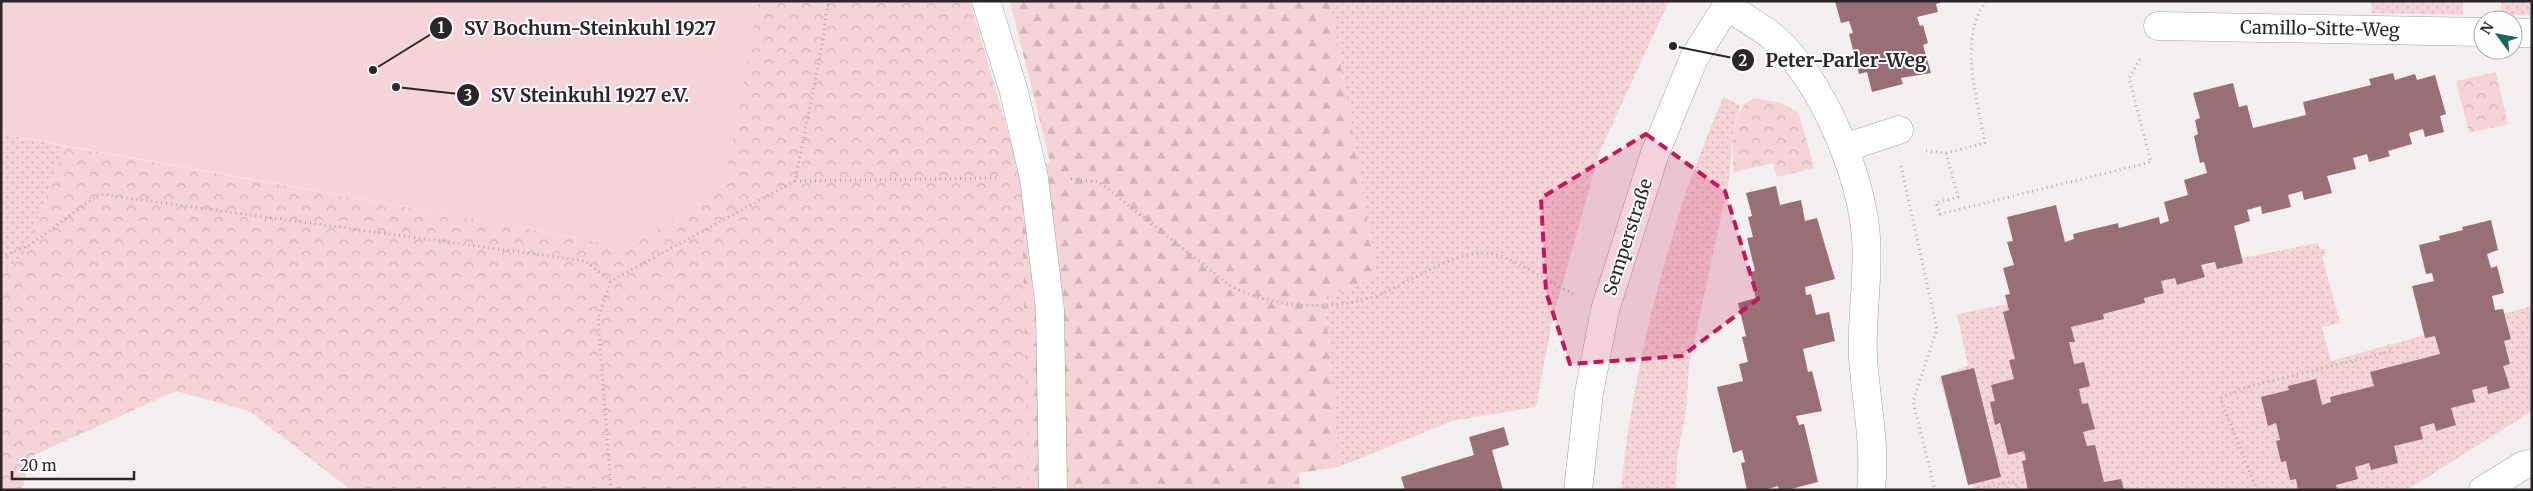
<svg xmlns="http://www.w3.org/2000/svg" width="2533" height="491" font-family="Merriweather,serif">
	<style>
		.grass { fill: url(#grass-dots) }
		.forest { fill: url(#forest-firs) }
		.park { fill: url(#park-crowns) }
		.pitch { fill: #f4d4d7 }
		.building { fill: #986f74 }
		.lines { fill: none; stroke-linecap: round; stroke-linejoin: round }
		.minor-casing { stroke: #a5a0a1; stroke-width: 29 }
		.path { stroke: #b2aeae; stroke-width: 3; stroke-dasharray: 1 4; stroke-linecap: butt }
		.minor { stroke: #fff; stroke-width: 28 }
		.marked { fill: #c2185b; fill-opacity: 0.2; stroke: #c2185b; stroke-width: 4; stroke-dasharray: 10 6; stroke-linejoin: round }
		.labels { text-anchor: middle; stroke-width: 4; stroke-linejoin: round; paint-order: stroke }
		.street-label { font-size: 18px; fill: #292728; stroke: #fffdfd }
		.leader { fill: none; stroke: #292728; stroke-width: 2 }
		.callout-dot { fill: #292728; stroke: #fffdfd; stroke-width: 2 }
		.mark-label { font-size: 15px; text-anchor: middle; font-weight: bold; fill: #fff }
		.callout-label { font-size: 19px; text-anchor: middle; font-weight: bold; fill: #292728; stroke: #fffdfd; stroke-width: 4; stroke-linejoin: round; paint-order: stroke }
	</style>
	<defs>
		<pattern id="grass-dots" width="8" height="8" patternUnits="userSpaceOnUse" patternTransform="scale(1.25)"><rect width="8" height="8" fill="#f4d4d7"/><path d="M2 2h.1M6 6h.1" fill="none" stroke="#d1b6b9" stroke-width="1.8" stroke-linecap="round"/></pattern>
		<pattern id="forest-firs" width="22" height="20" patternUnits="userSpaceOnUse" patternTransform="scale(1.25)"><rect width="22" height="20" fill="#f4d4d7"/><path d="M5 1l3.5 6h-7zM16 11l3.5 6h-7z" fill="#d1b6b9"/></pattern>
		<pattern id="park-crowns" width="20" height="18" patternUnits="userSpaceOnUse" patternTransform="scale(1.25)"><rect width="20" height="18" fill="#f4d4d7"/><path d="M2 6a3 3 0 1 1 6 0M12 15a3 3 0 1 1 6 0" fill="none" stroke="#d1b6b9"/></pattern>
	</defs>
	<rect width="100%" height="100%" fill="#f4efef"/>
	<!-- grass -->
	<path class="grass" d="M 1330,1 L 1669,1 L 1600,151 L 1552,321 L 1536,407 L 1452,421 L 1339,467 L 1325,297 L 1377,277 Z
		M 2371,1 L 2463,1 L 2463,15 L 2372,13 Z
		M 2501,1 L 2532,1 L 2532,15 L 2501,15 Z
		M 1723,97 L 1740,105 L 1734,127 L 1729,179 L 1689,366 L 1686,411 L 1677,458 L 1676,490 L 1621,490 C 1630,393 1653,296 1682,204 C 1694,168 1709,132 1723,97 Z
		M 1,134 L 64,146 L 25,256 L 1,272 Z
		M 2318,243 L 2320,249 L 2325,249 L 2326,254 L 2322,256 L 2340,323 L 2322,327 L 2331,361 L 2532,306 L 2532,411 L 2407,490 L 1974,490 L 1939,378 L 1968,365 L 1957,314 Z"/>
	<!-- forest -->
	<path class="forest" d="M 1010,1 L 1330,1 L 1377,277 L 1325,297 L 1339,467 L 1299,473 L 1300,490 L 623,490 L 926,198 L 1050,162 Z"/>
	<!-- park -->
	<path class="park" d="M 758,1 L 970,1 L 1012,146 L 1022,197 L 1028,490 L 351,490 L 249,411 L 176,391 L 30,457 L 22,490 L 1,490 L 1,272 L 25,256 L 64,146 L 628,247 L 723,189 Z
		M 2496,72 L 2508,124 L 2469,133 L 2456,81 Z
		M 1755,98 L 1782,103 L 1799,113 L 1814,168 L 1777,177 L 1773,163 L 1733,172 C 1734,147 1728,108 1755,98 Z"/>
	<!-- pitch -->
	<path class="pitch" d="M 1,1 L 758,1 L 723,189 L 628,247 L 1,134 Z"/>
	<!-- building -->
	<path class="building" d="M 1835,1 L 1945,1 L 1936,4 L 1938,12 L 1917,17 L 1920,26 L 1923,25 L 1928,43 L 1923,45 L 1931,73 L 1901,78 L 1903,84 L 1872,92 L 1867,72 L 1859,74 L 1849,34 L 1853,33 L 1849,21 L 1841,23 Z
		M 2393,73 L 2395,80 L 2415,74 L 2417,80 L 2435,75 L 2446,114 L 2440,116 L 2444,132 L 2425,137 L 2423,129 L 2409,133 L 2412,144 L 2388,151 L 2390,156 L 2369,162 L 2367,154 L 2353,158 L 2356,169 L 2327,176 L 2332,193 L 2304,200 L 2302,191 L 2288,195 L 2291,207 L 2262,214 L 2261,206 L 2247,210 L 2250,221 L 2234,226 L 2243,263 L 2217,269 L 2215,262 L 2201,265 L 2205,277 L 2177,285 L 2175,278 L 2161,281 L 2164,293 L 2144,298 L 2145,303 L 2103,314 L 2104,319 L 2071,327 L 2075,342 L 2069,342 L 2074,364 L 2084,362 L 2090,386 L 2079,389 L 2082,404 L 2088,403 L 2095,429 L 2083,432 L 2087,446 L 2095,445 L 2104,482 L 2121,479 L 2124,490 L 2028,490 L 2022,461 L 2026,460 L 2024,451 L 2008,455 L 2000,423 L 1995,425 L 1990,402 L 1995,401 L 1991,385 L 2014,379 L 2009,360 L 2015,359 L 2003,312 L 2009,310 L 2005,295 L 2010,294 L 2003,268 L 2014,265 L 2007,242 L 2013,241 L 2007,217 L 2056,205 L 2065,242 L 2074,239 L 2073,234 L 2118,223 L 2119,228 L 2159,217 L 2160,224 L 2169,221 L 2164,202 L 2188,195 L 2184,180 L 2207,173 L 2204,162 L 2200,163 L 2194,136 L 2198,134 L 2195,120 L 2200,118 L 2193,93 L 2233,83 L 2239,107 L 2247,105 L 2253,128 L 2306,115 L 2303,102 L 2371,85 L 2369,79 Z
		M 1776,186 L 1780,205 L 1801,200 L 1805,221 L 1817,218 L 1835,279 L 1805,287 L 1806,295 L 1811,294 L 1816,315 L 1829,312 L 1835,341 L 1803,349 L 1808,372 L 1812,371 L 1822,411 L 1796,416 L 1799,425 L 1804,424 L 1818,482 L 1787,490 L 1779,490 L 1778,486 L 1764,490 L 1747,490 L 1741,463 L 1745,462 L 1742,450 L 1733,453 L 1717,387 L 1743,381 L 1739,364 L 1748,362 L 1742,337 L 1746,336 L 1738,303 L 1756,298 L 1750,272 L 1755,271 L 1747,238 L 1753,237 L 1748,217 L 1752,216 L 1746,193 Z
		M 2491,220 L 2498,250 L 2487,254 L 2491,268 L 2497,266 L 2504,293 L 2492,296 L 2495,310 L 2503,309 L 2511,339 L 2504,341 L 2510,364 L 2503,366 L 2510,388 L 2488,394 L 2487,386 L 2472,390 L 2475,402 L 2451,408 L 2456,425 L 2436,431 L 2434,423 L 2420,427 L 2423,439 L 2394,446 L 2398,463 L 2371,470 L 2369,463 L 2355,467 L 2358,479 L 2336,485 L 2337,490 L 2298,490 L 2296,479 L 2290,480 L 2286,461 L 2281,462 L 2276,441 L 2280,440 L 2276,423 L 2268,426 L 2261,397 L 2289,390 L 2288,386 L 2316,379 L 2322,405 L 2331,402 L 2330,397 L 2374,386 L 2370,372 L 2440,354 L 2435,336 L 2425,338 L 2412,286 L 2434,281 L 2432,273 L 2426,274 L 2419,245 L 2440,240 L 2439,236 L 2463,230 L 2462,227 Z
		M 1974,368 L 2001,477 L 1968,485 L 1941,376 Z
		M 1504,427 L 1509,445 L 1492,450 L 1503,490 L 1405,490 L 1401,477 L 1474,455 L 1469,437 Z"/>
	<g class="lines">
		<defs>
			<path id="minor" d="M 986,1 L 1014,92 L 1034,178 L 1050,310 L 1053,490
				M 1727,6 C 1742,17 1760,26 1774,38 C 1822,80 1861,174 1866,237 C 1869,277 1861,318 1863,358 C 1866,402 1876,446 1871,490
				M 2158,26 L 2483,32
				M 2513,33 L 2532,33
				M 1844,148 L 1899,130
				M 1578,490 L 1589,393 L 1605,310 L 1655,153 L 1694,58 L 1730,1
				M 2483,490 L 2524,465 L 2532,463"/>
		</defs>
		<!-- minor casing -->
		<use href="#minor" class="minor-casing"/>
		<!-- path -->
		<path class="path" d="M 1926,151 L 1946,153 L 1985,143 C 1978,103 1957,35 1987,1
			M 1946,153 L 1958,197 L 1936,203 L 1940,214 L 2151,162 L 2129,78 L 2141,57
			M 1901,166 L 1937,329 L 1913,401 L 1935,490
			M 1071,179 L 1099,182 L 1229,285 C 1273,309 1333,312 1381,294 C 1392,289 1404,283 1415,277 C 1438,266 1464,250 1491,254 C 1511,256 1553,284 1573,294
			M 795,181 L 997,178
			M 1,257 L 30,245 L 99,194 L 585,261 L 611,281
			M 611,490 L 598,318 L 611,281 L 795,181 L 822,46 L 828,1
			M 1969,490 L 2015,481 L 2017,490
			M 2257,490 L 2220,398 L 2247,387 L 2392,351 L 2389,344"/>
		<!-- minor -->
		<use href="#minor" class="minor"/>
	</g>
	<!-- marked area -->
	<path class="marked" d="M 1646,134 L 1725,191 L 1758,299 L 1682,356 L 1570,364 L 1546,292 L 1541,198 Z"/>
	<g class="labels">
		<!-- street labels -->
		<g class="street-label">
			<text transform="translate(2320 29) rotate(1)" y="6">Camillo-Sitte-Weg</text>
			<text transform="translate(1628 237) rotate(-72)" y="6">Semperstraße</text>
		</g>
	</g>
	<!-- callouts -->
	<path class="leader" d="M373 70L441 28M1673 46L1743 60M396 87L468 95"/>
	<g class="callout-dot">
		<circle cx="373" cy="70" r="5"/>
		<circle cx="1673" cy="46" r="5"/>
		<circle cx="396" cy="87" r="5"/>
		<circle cx="441" cy="28" r="12"/>
		<circle cx="1743" cy="60" r="12"/>
		<circle cx="468" cy="95" r="12"/>
	</g>
	<g class="mark-label">
		<text x="441" y="33">1</text>
		<text x="1743" y="66">2</text>
		<text x="468" y="101">3</text>
	</g>
	<g class="callout-label">
		<text x="590" y="35">SV Bochum-Steinkuhl 1927</text>
		<text x="1846" y="67">Peter-Parler-Weg</text>
		<text x="590" y="102">SV Steinkuhl 1927 e.V.</text>
	</g>
	<!-- border -->
	<rect width="2533" height="491" fill="none" stroke="#292728" stroke-width="5"/>
	<!-- north arrow -->
	<g transform="translate(2498 35) rotate(302)"><circle r="24" fill="#fffdfd" stroke="#a9a7a8"/>
	<path d="M0-4L9 19L0 12L-9 19Z" fill="#196765"/>
	<text y="-8" font-size="14" font-weight="bold" text-anchor="middle" fill="#292728">N</text>
	</g>
	<!-- scale -->
	<path d="M12 471v8h122v-8" fill="none" stroke="#292728" stroke-width="2.5"/>
	<text x="20" y="471" font-size="15" fill="#292728" stroke="#fffdfd" stroke-width="4" paint-order="stroke">20 m</text>
</svg>
